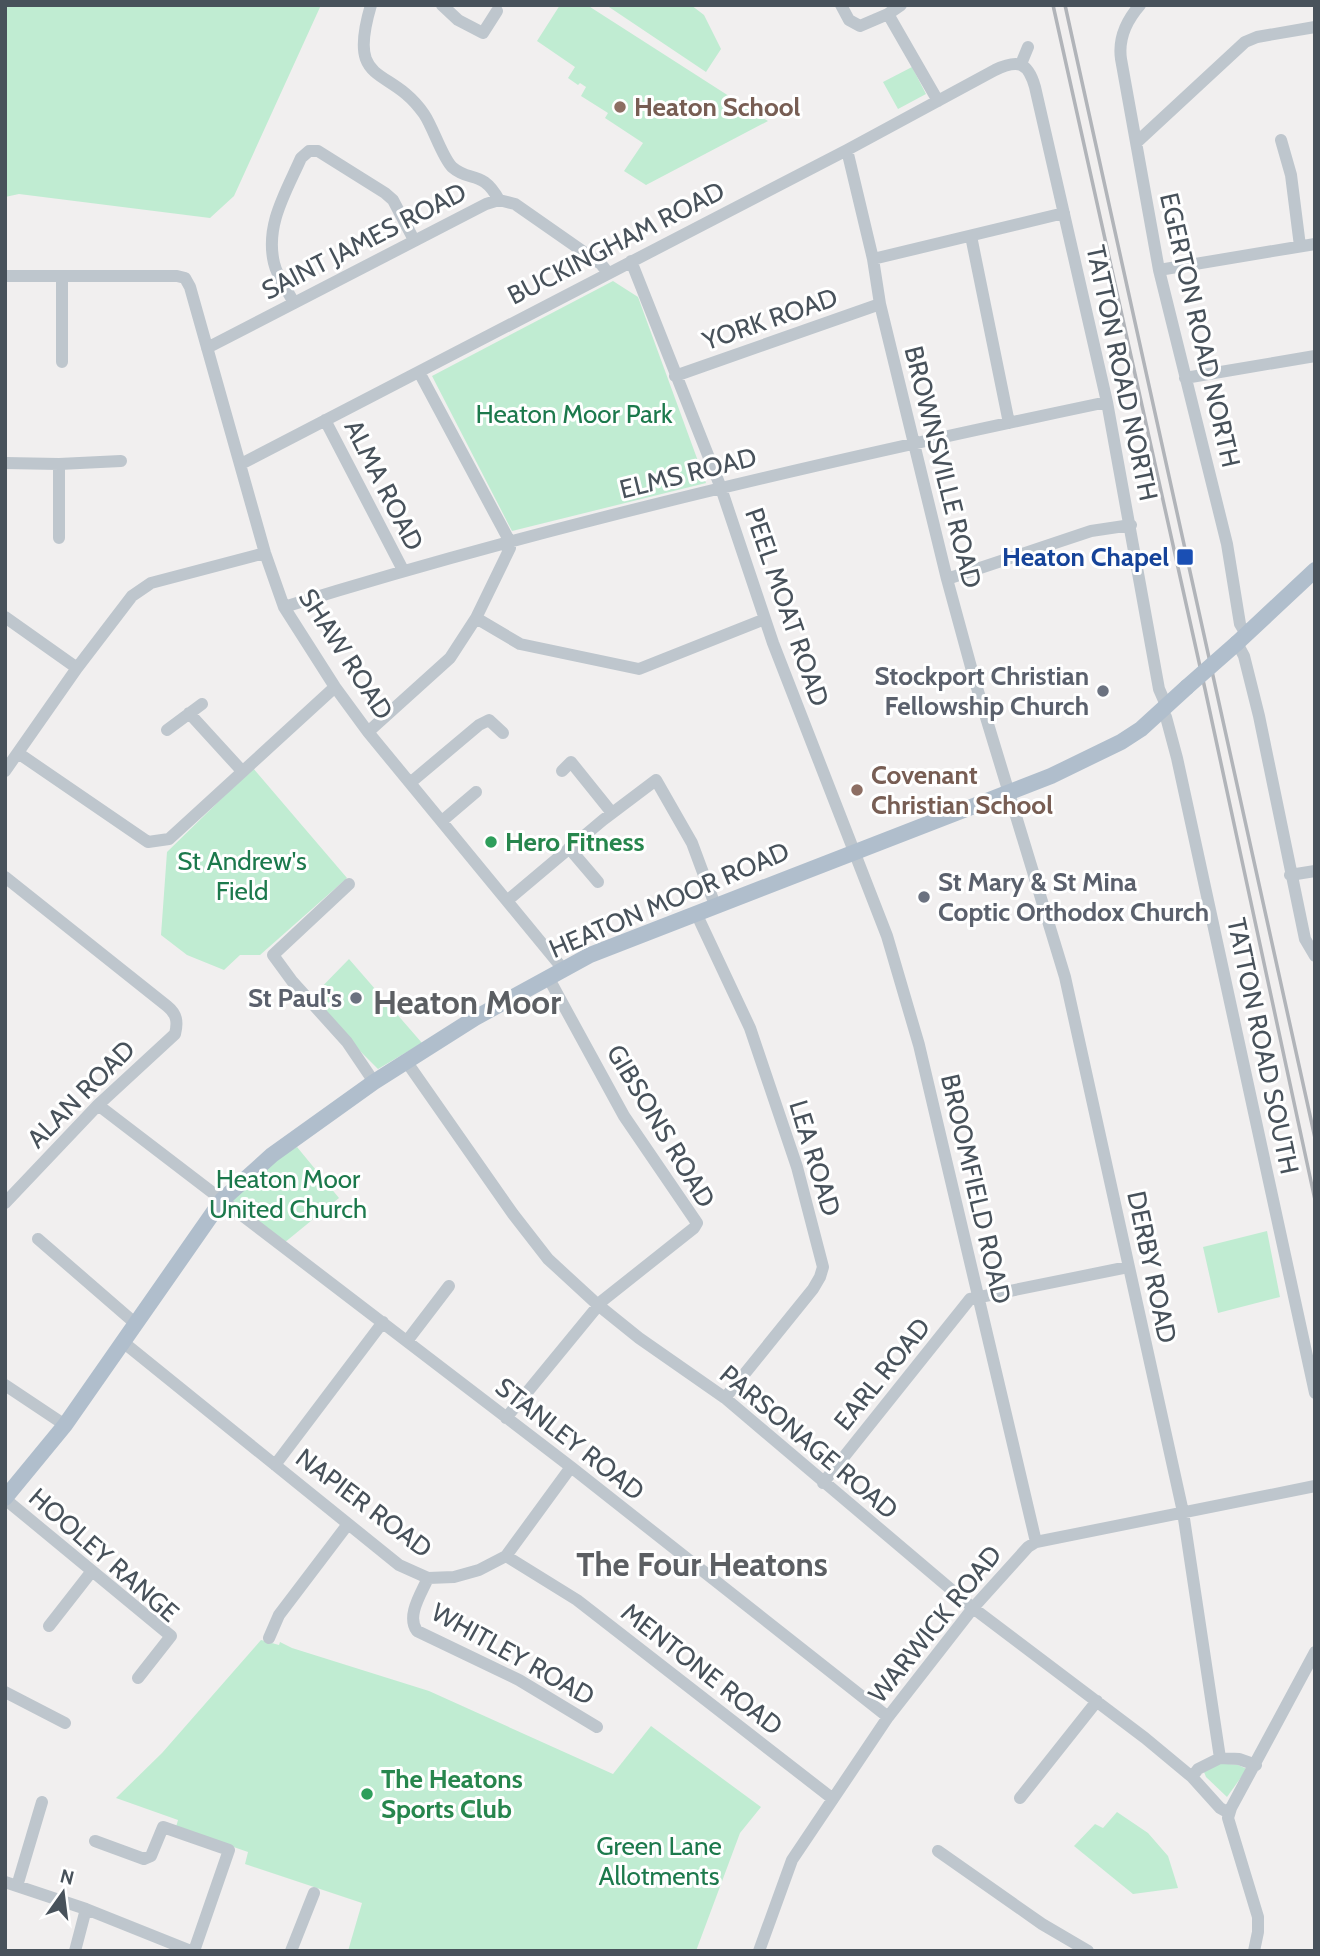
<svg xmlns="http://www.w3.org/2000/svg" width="1320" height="1956" font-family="Cabin,sans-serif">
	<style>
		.green { fill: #c0ecd2 }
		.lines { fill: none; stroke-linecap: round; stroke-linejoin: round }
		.minor { stroke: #bec6cd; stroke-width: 12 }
		.major { stroke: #b0becc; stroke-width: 16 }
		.rail { stroke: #b1b4b9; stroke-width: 3.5 }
		.major-bridge { stroke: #b0becc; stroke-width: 16 }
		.education-dot { fill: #8d6e63; stroke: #fff; stroke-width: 2.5 }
		.transit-dot { fill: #1a4fb4; stroke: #fff; stroke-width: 2.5 }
		.worship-dot { fill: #6b7280; stroke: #fff; stroke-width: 2.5 }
		.leisure-dot { fill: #2e9e5b; stroke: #fff; stroke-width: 2.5 }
		.labels { text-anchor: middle; stroke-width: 6; stroke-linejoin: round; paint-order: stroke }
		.education-label { font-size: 26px; font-weight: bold; fill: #785e54; stroke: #fff; text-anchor: start }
		.street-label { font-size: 26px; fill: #48525b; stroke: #fff }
		.park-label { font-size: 26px; fill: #1c794c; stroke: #fff }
		.transit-label { font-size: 26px; font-weight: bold; fill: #164399; stroke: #fff; text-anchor: end }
		.worship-label { font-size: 26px; font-weight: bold; fill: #5b616d; stroke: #fff; text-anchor: end }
		.leisure-label { font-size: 26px; font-weight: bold; fill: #27864d; stroke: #fff; text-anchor: start }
		.district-label { font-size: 33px; font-weight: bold; fill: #5c5f63; stroke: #fff }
	</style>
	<rect width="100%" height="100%" fill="#f1efef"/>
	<!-- green -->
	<path class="green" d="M 5,5 L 321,5 L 234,196 L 210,218 L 19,194 L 5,197 Z
		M 560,5 L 587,5 L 768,121 L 646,185 L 624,171 L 643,143 L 605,118 L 608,113 L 581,96 L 586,87 L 580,83 L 578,85 L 568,78 L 575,67 L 537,41 Z
		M 606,5 L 691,5 L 704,15 L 721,49 L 706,72 Z
		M 912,67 L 926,94 L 898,109 L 883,82 Z
		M 613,281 L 638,297 L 706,483 L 512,531 L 432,376 Z
		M 253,768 L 347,878 L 260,955 L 240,955 L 224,970 L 187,955 L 161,935 L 167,852 Z
		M 349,959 L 422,1043 L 378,1069 L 309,1000 Z
		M 297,1147 L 339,1198 L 284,1243 L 228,1199 L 273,1160 Z
		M 1267,1231 L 1280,1297 L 1218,1313 L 1203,1247 Z
		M 261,1640 L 279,1645 L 280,1642 L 292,1648 L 429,1691 L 613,1774 L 651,1726 L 761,1807 L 740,1833 L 696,1951 L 348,1951 L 362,1903 L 245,1864 L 248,1852 L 176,1827 L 178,1820 L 116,1798 L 162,1753 Z
		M 1219,1763 L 1238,1765 L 1247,1769 L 1227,1797 L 1206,1777 L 1204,1772 Z
		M 1117,1812 L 1148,1833 L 1168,1856 L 1178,1888 L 1133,1894 L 1074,1846 L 1095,1824 L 1103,1828 Z"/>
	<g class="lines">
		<!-- minor -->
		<path class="minor" d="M 371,5 C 346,89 390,64 424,114 C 433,127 442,157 452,167 C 470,183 482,169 499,200
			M 442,5 L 458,20 L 483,33 L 497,11
			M 841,5 L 849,20 L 860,26 L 888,14 L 938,101
			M 1140,5 C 1126,21 1118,38 1121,59 L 1159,270 L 1227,544 L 1240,624 L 1246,634
			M 888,14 L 901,5
			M 1021,64 L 1028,47
			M 1281,140 L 1291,175 L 1300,246
			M 1137,142 L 1245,42 L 1257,37 L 1315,27
			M 847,150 L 873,259 L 880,304 L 947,579 L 974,678 L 1065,977 L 1183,1512 L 1220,1758 L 1239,1759 L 1256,1765
			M 971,236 L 1009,423
			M 873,259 L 1064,213
			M 631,261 L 721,488 L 773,643 L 887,936 L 919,1045 L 1036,1542
			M 1159,270 L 1315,244
			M 5,276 L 177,276 L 185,278 L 190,287 L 265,553 L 284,607 L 335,687 L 368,732 L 563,969
			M 294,303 C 288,291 277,277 274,263 C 265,225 286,192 301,158 L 309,151 L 318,151 L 385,193 L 393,200 L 414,240
			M 207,348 L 486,204 L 499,200 L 515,204 L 601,264 L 608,273
			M 62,362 L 62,276
			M 675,376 L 880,304
			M 1185,378 L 1315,356
			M 325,420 L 403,570
			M 5,463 L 59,464 L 121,461
			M 241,464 L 847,150 L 995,70 C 1018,59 1028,62 1035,87 L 1107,402 L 1159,689 L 1166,705
			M 59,538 L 59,464
			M 947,579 L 1091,531 L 1131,525
			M 284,607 C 555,523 831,460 1107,402
			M 5,617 L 77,668
			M 476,618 L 520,644 L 639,669 L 765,619
			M 1237,643 L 1244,656 L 1259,716 L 1305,939 L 1315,956
			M 1160,711 L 1166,717 L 1177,758 L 1315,1393
			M 189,713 L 242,771
			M 167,730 L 202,704
			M 368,732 L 450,658 L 476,618 L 510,548 L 510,542 L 419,372
			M 18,753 L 148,842 L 169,839 L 335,687
			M 5,771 L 77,668 L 132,596 L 151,583 L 265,553
			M 562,771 L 571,762 L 612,813
			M 410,783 L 479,725 L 489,720 L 503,733
			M 442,821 L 476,792
			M 569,848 L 598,882
			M 1290,875 L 1315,871
			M 5,877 L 167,1006 C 177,1014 178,1022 175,1034 L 98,1105 L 5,1203
			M 349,884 L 273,955 L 292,981 L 347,1042 L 374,1082
			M 508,900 L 603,820 L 656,780 L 692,843 L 715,905
			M 696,913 L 750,1028 L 797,1167 L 823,1267 L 820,1277 L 813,1289 L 725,1398
			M 406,1061 L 513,1214 L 548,1259 L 598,1305 L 639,1338 L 725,1398 L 973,1608 L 1145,1738 L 1192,1777 L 1220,1808 L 1229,1813
			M 98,1105 L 571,1467 L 888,1717
			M 38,1239 L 136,1324
			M 407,1341 L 449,1286
			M 123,1342 L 399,1565 L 428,1578 L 454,1577 L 479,1570 L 506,1556 L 571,1467
			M 5,1385 L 65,1425
			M 506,1418 L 602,1301 L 694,1228 L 697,1223 L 624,1116 L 548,977
			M 275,1465 L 383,1322
			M 823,1483 L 970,1299 L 1128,1267
			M 5,1499 L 171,1636 L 138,1678
			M 506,1556 L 577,1600 L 833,1799
			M 428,1578 C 421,1594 406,1616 417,1631 L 519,1680 L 597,1727
			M 49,1626 L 92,1571
			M 269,1638 L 279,1615 L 348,1524
			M 5,1692 L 65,1723
			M 1192,1777 L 1198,1769 L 1220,1758
			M 1020,1798 L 1097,1701
			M 95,1841 L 144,1859 L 151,1856 L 163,1827 L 229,1850 L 194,1951
			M 938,1851 L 1042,1924 L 1088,1951
			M 5,1882 L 86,1909 L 191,1951
			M 17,1886 L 42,1802
			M 75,1951 L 86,1909
			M 291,1951 L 314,1893
			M 759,1951 L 792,1860 L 888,1717 L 973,1608 L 1028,1547 L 1036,1542 L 1315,1486
			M 1254,1951 L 1258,1932 L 1258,1917 L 1228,1818 L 1231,1808 L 1315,1652"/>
		<!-- major -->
		<path class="major" d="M 1237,643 L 1315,570
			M 5,1498 L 65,1425 L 222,1200 L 272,1155 L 374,1082 L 475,1018 L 590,955 L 1051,776 L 1121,742 L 1141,729 L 1187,687"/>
		<!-- rail -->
		<path class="rail" d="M 1053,5 L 1205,689 L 1315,1200
			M 1065,5 L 1315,1138"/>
		<!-- major-bridge -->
		<path class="major-bridge" d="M 1187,687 L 1237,643"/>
	</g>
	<!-- markers -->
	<g class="education-dot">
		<circle cx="620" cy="107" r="7"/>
		<circle cx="857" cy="790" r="7"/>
	</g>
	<rect class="transit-dot" x="1176" y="548" width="18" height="18" rx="3.5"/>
	<g class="worship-dot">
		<circle cx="1103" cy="691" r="7"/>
		<circle cx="924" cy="897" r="7"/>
		<circle cx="356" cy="998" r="7"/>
	</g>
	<g class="leisure-dot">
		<circle cx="491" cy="842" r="7"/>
		<circle cx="367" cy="1794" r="7"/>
	</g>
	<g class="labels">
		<!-- education labels -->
		<g class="education-label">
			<text x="634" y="116">Heaton School</text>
			<text x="871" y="784">Covenant<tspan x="871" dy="30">Christian School</tspan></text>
		</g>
		<!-- street labels -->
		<g class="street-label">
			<text transform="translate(364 241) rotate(-27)" y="9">SAINT JAMES ROAD</text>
			<text transform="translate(616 243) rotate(-27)" y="9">BUCKINGHAM ROAD</text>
			<text transform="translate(770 319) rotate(-19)" y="9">YORK ROAD</text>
			<text transform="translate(1200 330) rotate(77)" y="9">EGERTON ROAD NORTH</text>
			<text transform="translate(1122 373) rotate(78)" y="9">TATTON ROAD NORTH</text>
			<text transform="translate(943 467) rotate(76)" y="9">BROWNSVILLE ROAD</text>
			<text transform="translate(688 473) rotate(-14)" y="9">ELMS ROAD</text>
			<text transform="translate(384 485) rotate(63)" y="9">ALMA ROAD</text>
			<text transform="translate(787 607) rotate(71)" y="9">PEEL MOAT ROAD</text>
			<text transform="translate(346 654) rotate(57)" y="9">SHAW ROAD</text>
			<text transform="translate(669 900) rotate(-23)" y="9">HEATON MOOR ROAD</text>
			<text transform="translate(1263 1046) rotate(78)" y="9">TATTON ROAD SOUTH</text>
			<text transform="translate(81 1094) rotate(-45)" y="9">ALAN ROAD</text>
			<text transform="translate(661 1126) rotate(59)" y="9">GIBSONS ROAD</text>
			<text transform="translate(815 1158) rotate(73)" y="9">LEA ROAD</text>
			<text transform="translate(976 1189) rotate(77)" y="9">BROOMFIELD ROAD</text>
			<text transform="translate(1152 1267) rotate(78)" y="9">DERBY ROAD</text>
			<text transform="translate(882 1374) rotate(-51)" y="9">EARL ROAD</text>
			<text transform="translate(570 1439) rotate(38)" y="9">STANLEY ROAD</text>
			<text transform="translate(809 1442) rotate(40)" y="9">PARSONAGE ROAD</text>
			<text transform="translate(364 1503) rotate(37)" y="9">NAPIER ROAD</text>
			<text transform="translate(104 1555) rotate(41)" y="9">HOOLEY RANGE</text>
			<text transform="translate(935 1624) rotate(-51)" y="9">WARWICK ROAD</text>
			<text transform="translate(513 1654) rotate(29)" y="9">WHITLEY ROAD</text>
			<text transform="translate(702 1669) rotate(38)" y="9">MENTONE ROAD</text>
		</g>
		<!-- park labels -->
		<g class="park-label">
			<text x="574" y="423">Heaton Moor Park</text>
			<text x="242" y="870">St Andrew's<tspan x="242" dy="30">Field</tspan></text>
			<text x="288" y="1188">Heaton Moor<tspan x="288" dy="30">United Church</tspan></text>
			<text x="659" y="1855">Green Lane<tspan x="659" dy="30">Allotments</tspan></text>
		</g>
		<!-- transit labels -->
		<g class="transit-label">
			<text x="1169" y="566">Heaton Chapel</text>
		</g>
		<!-- worship labels -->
		<g class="worship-label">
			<text x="1089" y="685">Stockport Christian<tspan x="1089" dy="30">Fellowship Church</tspan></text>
			<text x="938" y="891" text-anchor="start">St Mary &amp; St Mina<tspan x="938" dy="30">Coptic Orthodox Church</tspan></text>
			<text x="342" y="1007">St Paul's</text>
		</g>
		<!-- leisure labels -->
		<g class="leisure-label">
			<text x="505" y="851">Hero Fitness</text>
			<text x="381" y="1788">The Heatons<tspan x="381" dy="30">Sports Club</tspan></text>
		</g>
		<!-- district labels -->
		<g class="district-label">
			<text x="467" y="1014">Heaton Moor</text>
			<text x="702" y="1576">The Four Heatons</text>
		</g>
	</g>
	<!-- border -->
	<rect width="1320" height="1956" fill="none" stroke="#48525b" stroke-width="14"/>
	<!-- north arrow -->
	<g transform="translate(63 1893) rotate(14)" stroke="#ffffff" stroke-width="5" paint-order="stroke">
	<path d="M0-5L12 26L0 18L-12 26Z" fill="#48525b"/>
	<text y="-10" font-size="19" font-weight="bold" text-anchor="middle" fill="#48525b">N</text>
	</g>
</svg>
